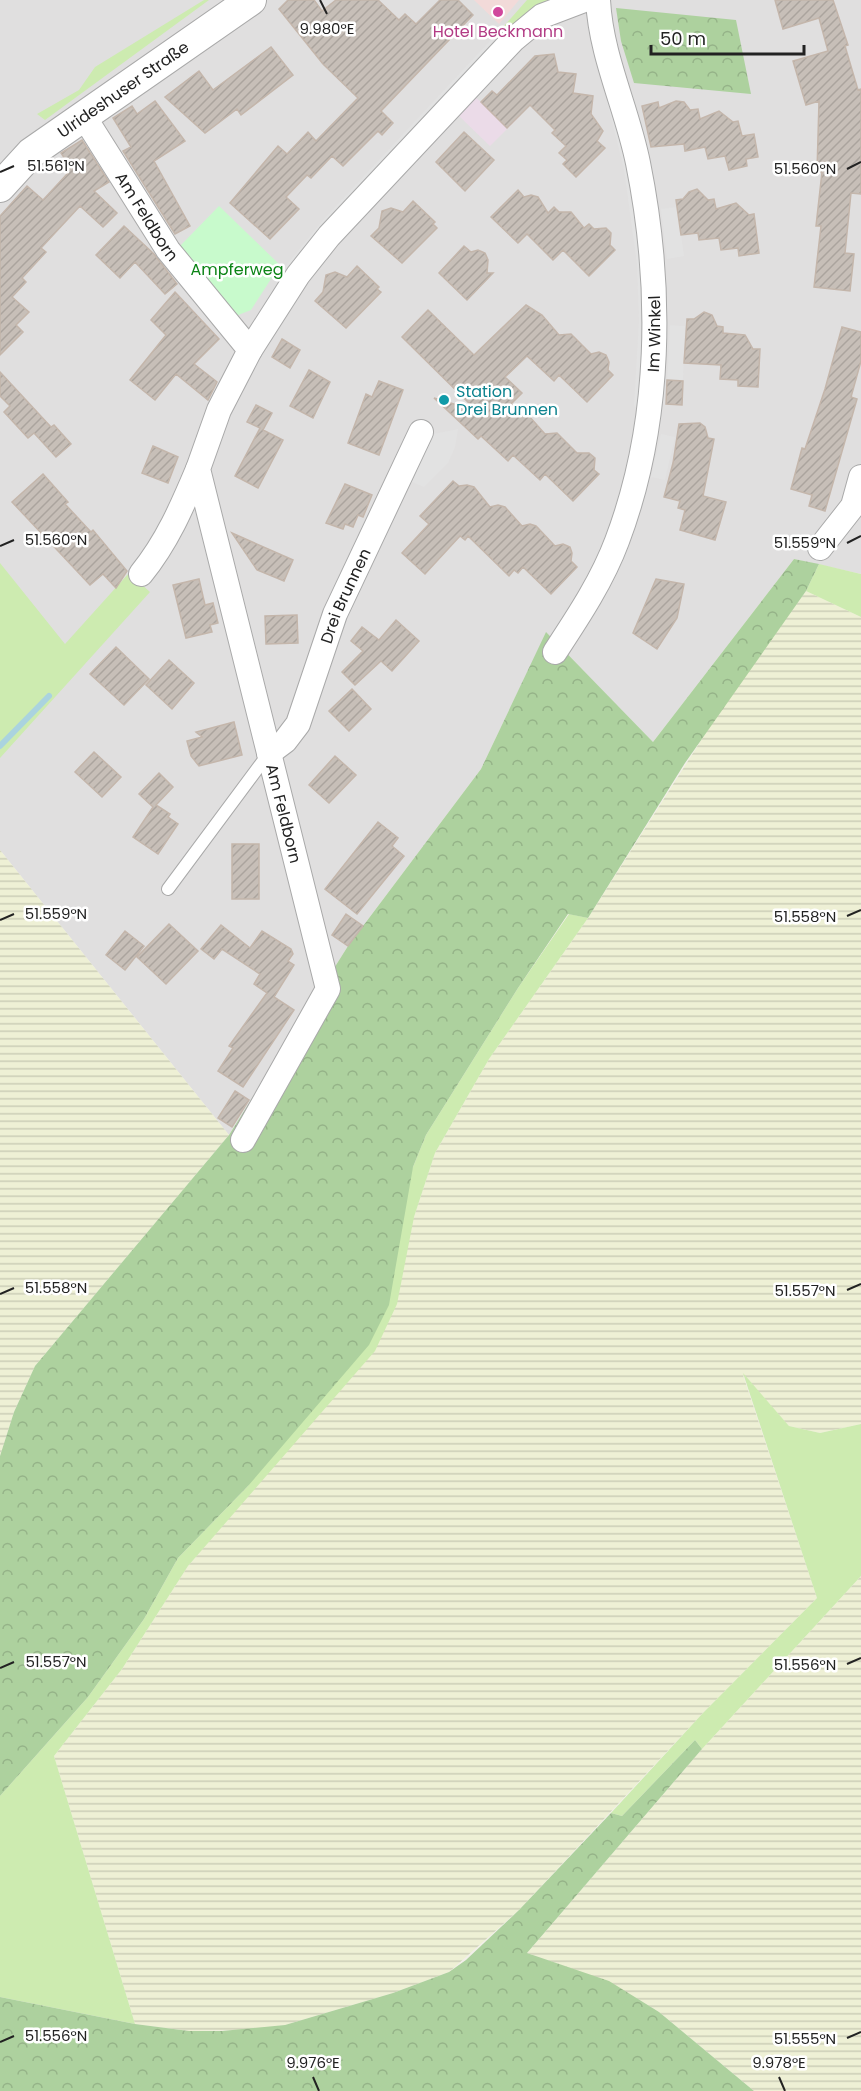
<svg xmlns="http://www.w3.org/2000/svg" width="861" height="2091" font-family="Poppins,sans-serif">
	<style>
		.residential { fill: #e0dfdf }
		.commercial { fill: #f2dad9 }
		.industrial { fill: #ebdbe8 }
		.farmland { fill: url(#farmland-rules) }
		.grass { fill: #cdebb0 }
		.forest { fill: url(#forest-crowns) }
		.park { fill: #c8facc }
		.parking { fill: #e2e2e2 }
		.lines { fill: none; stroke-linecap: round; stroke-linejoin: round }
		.stream { stroke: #aad3df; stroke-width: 6 }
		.building { fill: url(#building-hatch); stroke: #c4b6ab; stroke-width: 1.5 }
		.service-casing { stroke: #a9a9a9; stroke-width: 14 }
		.minor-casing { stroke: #a9a9a9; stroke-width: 26 }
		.tertiary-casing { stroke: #a9a9a9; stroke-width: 32 }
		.service { stroke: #fff; stroke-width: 12 }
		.minor { stroke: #fff; stroke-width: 24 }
		.tertiary { stroke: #fff; stroke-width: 30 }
		.ticks { fill: none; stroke: #222; stroke-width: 2 }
		.hotel-dot { fill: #d1479c; stroke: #fff; stroke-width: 2 }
		.culture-dot { fill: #0f9aa8; stroke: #fff; stroke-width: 2 }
		.labels { text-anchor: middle; stroke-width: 5; stroke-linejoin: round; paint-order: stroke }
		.hotel-label { font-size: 16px; fill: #b23c85; stroke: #fff }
		.street-label { font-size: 16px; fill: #222; stroke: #fff }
		.park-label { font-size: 16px; fill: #0c8416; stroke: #fff }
		.culture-label { font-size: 16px; fill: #0d838f; stroke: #fff; text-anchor: start }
		.ticks-label { font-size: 15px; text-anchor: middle; fill: #222; stroke: #fff; stroke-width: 5; stroke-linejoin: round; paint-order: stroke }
	</style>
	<defs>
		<pattern id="farmland-rules" width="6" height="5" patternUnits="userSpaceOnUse" patternTransform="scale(1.5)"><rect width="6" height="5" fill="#eef0d5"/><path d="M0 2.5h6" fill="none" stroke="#ccceb7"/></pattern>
		<pattern id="forest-crowns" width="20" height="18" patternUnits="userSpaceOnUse" patternTransform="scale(1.5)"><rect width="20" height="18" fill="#add19e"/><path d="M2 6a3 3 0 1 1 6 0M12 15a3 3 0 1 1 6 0" fill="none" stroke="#95b388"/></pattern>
		<pattern id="building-hatch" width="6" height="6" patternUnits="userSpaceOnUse" patternTransform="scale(1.5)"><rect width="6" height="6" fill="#c7bfb8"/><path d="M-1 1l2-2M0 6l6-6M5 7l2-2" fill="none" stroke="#aba49e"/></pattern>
	</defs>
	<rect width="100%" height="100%" fill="#f2efe9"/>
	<!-- residential -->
	<path class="residential" d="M 0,0 L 861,0 L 861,574 L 794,559 L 653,742 L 546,633 L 481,769 L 348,946 L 229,1135 L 0,850 Z"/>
	<!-- commercial -->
	<path class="commercial" d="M 474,0 L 519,0 L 499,24 Z"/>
	<!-- industrial -->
	<path class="industrial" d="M 493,91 L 519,117 L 490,146 L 459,116 L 476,98 L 481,102 Z"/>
	<!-- farmland -->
	<path class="farmland" d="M 806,591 L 861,617 L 861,1424 L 820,1433 L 789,1426 L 743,1375 L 817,1598 L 702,1714 L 519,1910 L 449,1972 L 393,1993 L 285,2025 L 249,2030 L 189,2031 L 135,2024 L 54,1756 L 122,1669 L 188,1566 L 252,1491 L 414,1217 L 435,1153 L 489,1059 L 588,918 L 730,695 Z
		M 0,850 L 229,1135 L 35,1366 L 14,1412 L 0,1456 Z
		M 861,1576 L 861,2091 L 754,2091 L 659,2012 L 609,1982 L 527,1953 L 702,1749 Z"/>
	<!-- grass -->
	<path class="grass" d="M 204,0 L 209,0 L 45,120 L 37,114 L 79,90 L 95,67 Z
		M 527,0 L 548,0 L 511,26 L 503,27 Z
		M 0,563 L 65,644 L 129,573 L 150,592 L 0,758 Z
		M 819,564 L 861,574 L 861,617 L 806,591 Z
		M 569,914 L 588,918 L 489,1059 L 435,1153 L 414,1217 L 397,1304 L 375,1351 L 188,1566 L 122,1669 L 54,1756 L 135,2024 L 0,1997 L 0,1796 L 88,1697 L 144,1619 L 178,1558 L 248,1486 L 413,1167 L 426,1135 L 518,988 Z
		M 743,1373 L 789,1426 L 820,1433 L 861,1424 L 861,1576 L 702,1749 L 695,1740 L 622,1816 L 611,1813 L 702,1714 L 817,1598 Z"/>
	<!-- forest -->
	<path class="forest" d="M 616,8 L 736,20 L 751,94 L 634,83 L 621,41 Z
		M 794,559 L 819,564 L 806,591 L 685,763 L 588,918 L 568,914 L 518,988 L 426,1135 L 413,1167 L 389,1305 L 369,1345 L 248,1486 L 178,1558 L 144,1619 L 88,1697 L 0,1796 L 0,1456 L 14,1412 L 35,1366 L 229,1135 L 348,946 L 481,769 L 546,632 L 653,742 Z
		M 695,1740 L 702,1749 L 527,1953 L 609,1981 L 659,2012 L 754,2091 L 0,2091 L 0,1997 L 135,2024 L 189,2031 L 222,2031 L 285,2025 L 393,1993 L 449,1972 L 466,1960 L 519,1910 L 611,1813 L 622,1816 Z"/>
	<!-- park -->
	<path class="park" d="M 219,206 L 280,265 L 251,310 L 233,317 L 180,246 Z"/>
	<!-- parking -->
	<path class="parking" d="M 511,26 L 285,277 L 285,267 L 323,220 L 503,27 Z
		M 611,96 L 637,216 L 645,339 L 640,410 L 634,406 L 639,320 L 637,264 L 624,169 L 607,102 Z
		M 677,207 L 684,256 L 667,259 L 661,209 Z
		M 670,325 L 685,326 L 682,405 L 666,404 Z
		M 458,429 L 455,447 L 448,463 L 424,487 L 408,480 L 433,434 Z
		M 661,434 L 675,437 L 665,480 L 651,477 Z"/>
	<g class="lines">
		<!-- stream -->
		<path class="stream" d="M 0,746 L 49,696"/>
	</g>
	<!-- building -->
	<path class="building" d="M 288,0 L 314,0 L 322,11 L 336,0 L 378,0 L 399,20 L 405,14 L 416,24 L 440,0 L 458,0 L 473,15 L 381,111 L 393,123 L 382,135 L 378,131 L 343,166 L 332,156 L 311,178 L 307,175 L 286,197 L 299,209 L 270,239 L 230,203 L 278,146 L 287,154 L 308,132 L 316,141 L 358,98 L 323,64 L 279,9 Z
		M 775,0 L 833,0 L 848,45 L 845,46 L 858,90 L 861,89 L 861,194 L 851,193 L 845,253 L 854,254 L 850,291 L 814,287 L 821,226 L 816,226 L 822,172 L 817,172 L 819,101 L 806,105 L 793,61 L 828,51 L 819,18 L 783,29 Z
		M 271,47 L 293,75 L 241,115 L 237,109 L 205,133 L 165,97 L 199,71 L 213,90 Z
		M 554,54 L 558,72 L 576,74 L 573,93 L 593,96 L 591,114 L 603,131 L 597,141 L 605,148 L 576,177 L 563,164 L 567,160 L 559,153 L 566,146 L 552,133 L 555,130 L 530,105 L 507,128 L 481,102 L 492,91 L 497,95 L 535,56 Z
		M 155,101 L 185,141 L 154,161 L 190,226 L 175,234 L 123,151 L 131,147 L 113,118 L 132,106 L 137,114 Z
		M 676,101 L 684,102 L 690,110 L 698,109 L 700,119 L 719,111 L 733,122 L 738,121 L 742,136 L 754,134 L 758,157 L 746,159 L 747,166 L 729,170 L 725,156 L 708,159 L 705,147 L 685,151 L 684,144 L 651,147 L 642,106 L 658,102 L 659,108 Z
		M 464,132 L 494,160 L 465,191 L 436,162 Z
		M 82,140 L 109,182 L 94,191 L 117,213 L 103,227 L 80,206 L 41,248 L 46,252 L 22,278 L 26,282 L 12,297 L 29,312 L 16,325 L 23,332 L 0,355 L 0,216 L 27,186 L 43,200 L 68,173 L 65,168 L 69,165 L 61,153 Z
		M 697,189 L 708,200 L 714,199 L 716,209 L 736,203 L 749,215 L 754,214 L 759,253 L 739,256 L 738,248 L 721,250 L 719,238 L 699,240 L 698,233 L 681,235 L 676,200 L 683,199 L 689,192 Z
		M 518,190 L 524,197 L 531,195 L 538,197 L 548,213 L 554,207 L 559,212 L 571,212 L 584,228 L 589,224 L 594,229 L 606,228 L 611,233 L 610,245 L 615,250 L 589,276 L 563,250 L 553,260 L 527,234 L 518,243 L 491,217 Z
		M 413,201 L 435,222 L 433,224 L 437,228 L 402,263 L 371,236 L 379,228 L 382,211 L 391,208 L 403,212 Z
		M 124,226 L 154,254 L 177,284 L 165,294 L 135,262 L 120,278 L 96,255 Z
		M 464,246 L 471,252 L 478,250 L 485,253 L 488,260 L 487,273 L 493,273 L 467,300 L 439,273 Z
		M 357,266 L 379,287 L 377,289 L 381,292 L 346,328 L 315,301 L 323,292 L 326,275 L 335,272 L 347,277 Z
		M 175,292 L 219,339 L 194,364 L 217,382 L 208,400 L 176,374 L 155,400 L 130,380 L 166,335 L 151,320 Z
		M 526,305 L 542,315 L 559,335 L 571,334 L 591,354 L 599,352 L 606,355 L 609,362 L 608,370 L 613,375 L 587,402 L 559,375 L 554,381 L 527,356 L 505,377 L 522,393 L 511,404 L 529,416 L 545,434 L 557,433 L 577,453 L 589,453 L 595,458 L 594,470 L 599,474 L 573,501 L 545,474 L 540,480 L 513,455 L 508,461 L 481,436 L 478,439 L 434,398 L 477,411 L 402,337 L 428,310 L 474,355 Z
		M 704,312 L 712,315 L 717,326 L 723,327 L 723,333 L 745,335 L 753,349 L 760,349 L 758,387 L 738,386 L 738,380 L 720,379 L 721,365 L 684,363 L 687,319 L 694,319 Z
		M 842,327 L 861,332 L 861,361 L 851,397 L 857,399 L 825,511 L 809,506 L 812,495 L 791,489 L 802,448 L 805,449 L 825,389 Z
		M 282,339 L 300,350 L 290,368 L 272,357 Z
		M 309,370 L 330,382 L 313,418 L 290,406 Z
		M 0,372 L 51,427 L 54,425 L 71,444 L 56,457 L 34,433 L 28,438 L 4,412 L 10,406 L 0,396 Z
		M 667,380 L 683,381 L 682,405 L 666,404 Z
		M 379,381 L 403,390 L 379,455 L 348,443 L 366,394 L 372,397 Z
		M 256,405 L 272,413 L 263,430 L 283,440 L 258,488 L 235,476 L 260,428 L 247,422 Z
		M 700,423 L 705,427 L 708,438 L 714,439 L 703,496 L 726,502 L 715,540 L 680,530 L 685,510 L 678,508 L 680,501 L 664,497 L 673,463 L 679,424 Z
		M 153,446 L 178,457 L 168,483 L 142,473 Z
		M 43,474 L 68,502 L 65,504 L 91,532 L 93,530 L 127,571 L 116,588 L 103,574 L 90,585 L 12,502 Z
		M 453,481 L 459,486 L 467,485 L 474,487 L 490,507 L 498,505 L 505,507 L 522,526 L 530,524 L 536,526 L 555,546 L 563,544 L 570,547 L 572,553 L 571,561 L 577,567 L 551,594 L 523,567 L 518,573 L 514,570 L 509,576 L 468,536 L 465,540 L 460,536 L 425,574 L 402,553 L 429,524 L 420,516 Z
		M 345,484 L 372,495 L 363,517 L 358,515 L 353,527 L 345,524 L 343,529 L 326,523 Z
		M 232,533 L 293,560 L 284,581 L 257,570 Z
		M 199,579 L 205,605 L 213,603 L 218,623 L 210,625 L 212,632 L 186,638 L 173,585 Z
		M 656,579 L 684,584 L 677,618 L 657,649 L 633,633 Z
		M 297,615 L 298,643 L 266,644 L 265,616 Z
		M 396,620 L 419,641 L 392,671 L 381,661 L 355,685 L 342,672 L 363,651 L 351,641 L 362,627 L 379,640 Z
		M 116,647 L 149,679 L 124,705 L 90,674 Z
		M 169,660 L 194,683 L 172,709 L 146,685 Z
		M 352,689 L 371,709 L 349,731 L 329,711 Z
		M 234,722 L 242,755 L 199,766 L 191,756 L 187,741 L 202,737 L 196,732 Z
		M 94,752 L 121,777 L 102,797 L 75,772 Z
		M 335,756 L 356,775 L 329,803 L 309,785 Z
		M 159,773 L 173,787 L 156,805 L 170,814 L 168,817 L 178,824 L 158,854 L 133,837 L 153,807 L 139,794 Z
		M 378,822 L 398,838 L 392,846 L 404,856 L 357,914 L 325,889 Z
		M 232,844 L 259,844 L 259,899 L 232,899 Z
		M 346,914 L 363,926 L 348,946 L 332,935 Z
		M 169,924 L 198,951 L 166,984 L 137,957 Z
		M 221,925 L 250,948 L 262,931 L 291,949 L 293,954 L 288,961 L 294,965 L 274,997 L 294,1010 L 243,1087 L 218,1071 L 233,1048 L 229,1046 L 267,993 L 254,984 L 260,974 L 222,949 L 214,959 L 201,949 Z
		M 125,931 L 144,946 L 125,970 L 106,955 Z
		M 235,1091 L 249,1100 L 232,1127 L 218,1118 Z"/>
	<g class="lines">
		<defs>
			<path id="service" d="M 168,889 L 269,753"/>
			<g id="minor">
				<path id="s1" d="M 83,115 L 168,250 L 250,350 L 219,410 L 198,469 L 328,989 L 243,1140"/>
				<path d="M 250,350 L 298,275 L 329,236 L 513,40 L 542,16 L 584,0"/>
				<path d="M 820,548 L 853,506 L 861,477"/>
				<path d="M 141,574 C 167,542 182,507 198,469"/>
				<path id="s2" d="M 555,652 C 578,617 602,581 617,541 C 662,422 663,287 638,163 C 627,108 601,57 598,0"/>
				<path id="s3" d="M 269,753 L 285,741 L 298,724 L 335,614 L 421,432"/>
			</g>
			<g id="tertiary">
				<path id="s4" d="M 0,187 L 31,153 L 251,0"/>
			</g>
		</defs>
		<!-- service casing -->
		<use href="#service" class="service-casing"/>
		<!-- minor casing -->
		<use href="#minor" class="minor-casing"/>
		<!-- tertiary casing -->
		<use href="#tertiary" class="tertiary-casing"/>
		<!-- service -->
		<use href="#service" class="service"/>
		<!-- minor -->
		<use href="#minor" class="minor"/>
		<!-- tertiary -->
		<use href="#tertiary" class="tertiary"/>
	</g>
	<!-- ticks -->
	<path class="ticks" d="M 320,0 L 327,14M 847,169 L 861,162M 0,172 L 14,166M 847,543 L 861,536M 0,546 L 14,540M 847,916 L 861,910M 0,920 L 14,914M 847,1290 L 861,1284M 0,1294 L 14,1288M 847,1664 L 861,1658M 0,1668 L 14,1662M 847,2038 L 861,2032M 0,2042 L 14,2036M 313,2077 L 319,2091M 779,2077 L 785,2091"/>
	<!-- markers -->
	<circle class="hotel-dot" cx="498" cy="12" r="6"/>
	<circle class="culture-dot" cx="444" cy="400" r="6"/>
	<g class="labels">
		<!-- hotel labels -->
		<g class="hotel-label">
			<text x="498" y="37">Hotel Beckmann</text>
		</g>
		<!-- street labels -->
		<g class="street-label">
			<text dy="6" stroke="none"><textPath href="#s4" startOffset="158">Ulrideshuser Straße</textPath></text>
			<text dy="6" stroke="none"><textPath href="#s1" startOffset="120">Am Feldborn</textPath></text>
			<text dy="6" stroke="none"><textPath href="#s2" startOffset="339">Im Winkel</textPath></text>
			<text dy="6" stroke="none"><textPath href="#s3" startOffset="178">Drei Brunnen</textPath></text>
			<text dy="6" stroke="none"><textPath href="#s1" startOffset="774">Am Feldborn</textPath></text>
		</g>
		<!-- park labels -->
		<g class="park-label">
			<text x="237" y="275">Ampferweg</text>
		</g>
		<!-- culture labels -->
		<g class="culture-label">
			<text x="456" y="397">Station<tspan x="456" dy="18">Drei Brunnen</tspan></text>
		</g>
	</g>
	<g class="ticks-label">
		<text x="327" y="34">9.980°E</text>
		<text x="56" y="171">51.561°N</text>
		<text x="805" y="174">51.560°N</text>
		<text x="56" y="545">51.560°N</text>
		<text x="805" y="548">51.559°N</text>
		<text x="56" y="919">51.559°N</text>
		<text x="805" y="922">51.558°N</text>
		<text x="56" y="1293">51.558°N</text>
		<text x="805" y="1296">51.557°N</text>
		<text x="56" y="1667">51.557°N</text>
		<text x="805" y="1670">51.556°N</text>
		<text x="56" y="2041">51.556°N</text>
		<text x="805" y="2044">51.555°N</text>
		<text x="313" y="2068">9.976°E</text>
		<text x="779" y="2068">9.978°E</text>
	</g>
	<!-- scale -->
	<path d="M651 45v9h153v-9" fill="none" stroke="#222222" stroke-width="3"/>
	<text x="660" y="45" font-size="18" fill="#222222" stroke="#ffffff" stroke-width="4.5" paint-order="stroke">50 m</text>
</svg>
